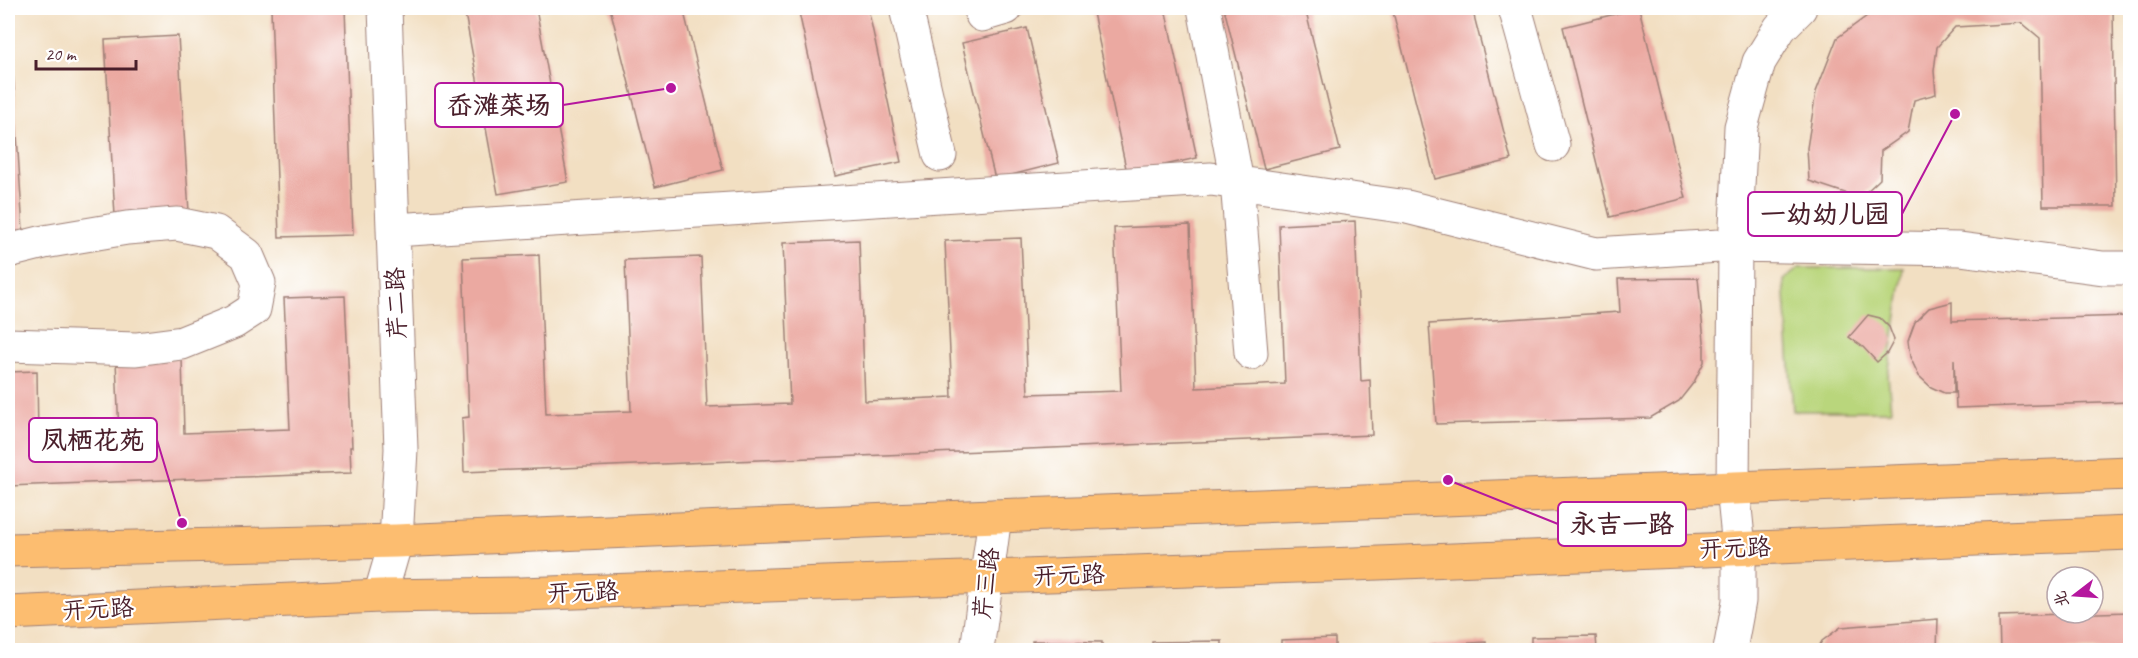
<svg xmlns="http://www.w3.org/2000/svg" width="2138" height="658" font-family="Caveat,'LXGW WenKai TC',sans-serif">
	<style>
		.green { fill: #b9d67c; stroke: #827a54; stroke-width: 1.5 }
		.building { fill: #eba9a1 }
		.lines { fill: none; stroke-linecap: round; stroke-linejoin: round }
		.minor-casing { stroke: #9e7f76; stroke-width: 35 }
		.major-casing { stroke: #9e7f76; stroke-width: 35 }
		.minor { stroke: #fff; stroke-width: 33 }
		.major { stroke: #fcbd6f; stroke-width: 33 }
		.labels { text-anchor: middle; stroke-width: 4.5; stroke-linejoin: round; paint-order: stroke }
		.street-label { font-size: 24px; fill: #4a1f2b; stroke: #fff }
		.leader { fill: none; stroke: #b5179e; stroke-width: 2 }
		.callout-dot { fill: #b5179e; stroke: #fff; stroke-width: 2 }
		.callout { fill: #fff; stroke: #b5179e; stroke-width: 2 }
		.callout-label { font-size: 26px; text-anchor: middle; font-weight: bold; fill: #4a1f2b }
	</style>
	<rect width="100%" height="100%" fill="#fff"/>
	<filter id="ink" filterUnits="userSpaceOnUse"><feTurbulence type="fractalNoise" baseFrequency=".0167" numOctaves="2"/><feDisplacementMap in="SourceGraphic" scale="12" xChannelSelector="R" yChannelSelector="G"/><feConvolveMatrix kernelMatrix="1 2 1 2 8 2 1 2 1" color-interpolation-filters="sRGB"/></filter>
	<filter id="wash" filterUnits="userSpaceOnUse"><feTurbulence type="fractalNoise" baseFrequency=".008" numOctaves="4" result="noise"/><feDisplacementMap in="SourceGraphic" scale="24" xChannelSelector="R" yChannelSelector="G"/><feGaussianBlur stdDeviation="1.35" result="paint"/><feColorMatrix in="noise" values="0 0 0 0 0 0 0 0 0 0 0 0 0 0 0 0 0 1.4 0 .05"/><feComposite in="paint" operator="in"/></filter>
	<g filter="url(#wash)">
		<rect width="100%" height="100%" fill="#f2dfc2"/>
		<!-- green -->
		<path class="green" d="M 1799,268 L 1904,268 L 1888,375 L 1891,411 L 1793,411 L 1784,280 Z"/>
		<g id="blocks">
			<!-- building -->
			<path class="building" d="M 271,8 L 345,8 L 353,235 L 279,237 Z
				M 464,8 L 536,8 L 568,182 L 498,194 Z
				M 610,8 L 683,8 L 723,170 L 655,187 Z
				M 798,8 L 868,8 L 901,162 L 835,176 Z
				M 1092,8 L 1165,8 L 1197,158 L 1127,173 Z
				M 1224,8 L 1305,8 L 1340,150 L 1264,169 Z
				M 1392,8 L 1472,8 L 1511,160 L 1435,179 Z
				M 1639,8 L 1686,198 L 1610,217 L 1563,27 Z
				M 1878,8 L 2113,8 L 2116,206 L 2043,206 L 2040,38 L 2022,23 L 1955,27 L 1937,47 L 1934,71 L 1936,94 L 1914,100 L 1908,132 L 1881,151 L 1880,179 L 1864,194 L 1848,194 L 1809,181 L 1807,148 L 1816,92 L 1837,38 Z
				M 1027,28 L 1059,163 L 995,179 L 962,43 Z
				M 178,36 L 189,212 L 115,216 L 105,40 Z
				M 8,55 L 12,55 L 23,231 L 8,232 Z
				M 1355,221 L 1361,381 L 1370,380 L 1372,435 L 464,472 L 462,418 L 469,417 L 463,258 L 539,255 L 546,414 L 631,411 L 625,260 L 701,257 L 707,407 L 790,404 L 783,243 L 859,240 L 865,401 L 952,397 L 945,241 L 1021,238 L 1028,394 L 1121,391 L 1114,228 L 1190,225 L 1196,388 L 1285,384 L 1279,225 Z
				M 1698,278 L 1704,341 L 1704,362 L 1694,382 L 1679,401 L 1650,418 L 1436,424 L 1429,324 L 1620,312 L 1618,279 Z
				M 345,296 L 352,447 L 350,447 L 351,473 L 8,486 L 8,372 L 37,371 L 38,438 L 119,435 L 116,360 L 182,358 L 184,433 L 290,429 L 284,298 Z
				M 1952,302 L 1952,321 L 2130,316 L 2130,402 L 1956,408 L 1954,359 L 1954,393 L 1944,393 L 1931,387 L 1919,376 L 1910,357 L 1908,341 L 1915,322 L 1929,308 Z
				M 1868,315 L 1880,318 L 1889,327 L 1894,340 L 1887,353 L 1877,362 L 1863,347 L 1849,337 Z
				M 2130,612 L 2130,650 L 2000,650 L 1999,616 Z
				M 1938,619 L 1937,650 L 1817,650 L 1822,641 L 1841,627 Z
				M 1596,636 L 1597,650 L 1531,650 L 1531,637 Z
				M 1335,638 L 1335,650 L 1281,650 L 1281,640 Z
				M 1032,641 L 1102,642 L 1102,650 L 1032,650 Z
				M 1222,641 L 1222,650 L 1152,650 L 1152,642 Z
				M 1486,642 L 1486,650 L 1428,650 L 1427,646 Z"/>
		</g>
	</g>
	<g filter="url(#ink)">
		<use href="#blocks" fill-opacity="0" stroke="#9e7f76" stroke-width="1.5"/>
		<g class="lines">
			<defs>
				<path id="minor" d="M 906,8 L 940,155
					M 1204,8 L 1237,182 L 1251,353
					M 1515,8 L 1553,145
					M 982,15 L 1006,8
					M 394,230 L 1211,179 L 1407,207 L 1596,254 L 1735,245 L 1960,249 L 2103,268 L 2130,268
					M 8,251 L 44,242 L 127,228 L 177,224 L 216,232 L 247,255 L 259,283 L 254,309 L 234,322 L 182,343 L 136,349 L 8,345
					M 380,596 L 396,541 L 401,449 L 385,8
					M 977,650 L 995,516
					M 1730,650 L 1739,601 L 1739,548 L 1733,488 L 1735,245 L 1741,127 L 1759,62 L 1780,28 L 1800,8"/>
				<path id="major" d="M 8,550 L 396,541 L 890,520 L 2130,473
					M 8,613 L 380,596 L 521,594 L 1354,564 L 2130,533"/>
			</defs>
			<!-- minor casing -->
			<use href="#minor" class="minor-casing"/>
			<!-- major casing -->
			<use href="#major" class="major-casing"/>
			<!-- minor -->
			<use href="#minor" class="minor"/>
			<!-- major -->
			<use href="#major" class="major"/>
		</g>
	</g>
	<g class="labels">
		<!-- street labels -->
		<g class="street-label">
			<text transform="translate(396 303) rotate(-92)" y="8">芹二路</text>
			<text transform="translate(1735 548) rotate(-2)" y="8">开元路</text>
			<text transform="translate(1069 575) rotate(-2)" y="8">开元路</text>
			<text transform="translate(986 583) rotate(-83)" y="8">芹三路</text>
			<text transform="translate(583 592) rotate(-2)" y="8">开元路</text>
			<text transform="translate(98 609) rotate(-3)" y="8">开元路</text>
		</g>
	</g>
	<!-- callouts -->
	<path class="leader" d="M671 88L563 105M1955 114L1902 214M182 523L157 440M1448 480L1558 524"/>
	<g class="callout-dot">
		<circle cx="671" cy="88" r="6"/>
		<circle cx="1955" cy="114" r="6"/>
		<circle cx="182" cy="523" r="6"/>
		<circle cx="1448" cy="480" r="6"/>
	</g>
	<g class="callout">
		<rect x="435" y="83" width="128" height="44" rx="6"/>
		<rect x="1748" y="192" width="154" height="44" rx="6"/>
		<rect x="29" y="418" width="128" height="44" rx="6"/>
		<rect x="1558" y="502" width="128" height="44" rx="6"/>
	</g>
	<g class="callout-label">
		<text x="499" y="114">岙滩菜场</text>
		<text x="1825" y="223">一幼幼儿园</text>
		<text x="93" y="449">凤栖花苑</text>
		<text x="1622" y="533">永吉一路</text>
	</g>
	<!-- margin -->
	<rect width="2138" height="658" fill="none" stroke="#fff" stroke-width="30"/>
	<!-- north arrow -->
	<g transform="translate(2075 595) rotate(253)"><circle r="28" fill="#ffffff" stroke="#b7a5aa" stroke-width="1.5"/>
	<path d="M0-4.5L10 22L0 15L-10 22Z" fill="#b5179e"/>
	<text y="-9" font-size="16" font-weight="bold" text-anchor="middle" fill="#4a1f2b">北</text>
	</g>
	<!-- scale -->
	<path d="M36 60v9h100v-9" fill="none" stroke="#4a1f2b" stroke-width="3"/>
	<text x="45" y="60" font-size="18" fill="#4a1f2b" stroke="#ffffff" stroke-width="4.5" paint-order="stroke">20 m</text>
</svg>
